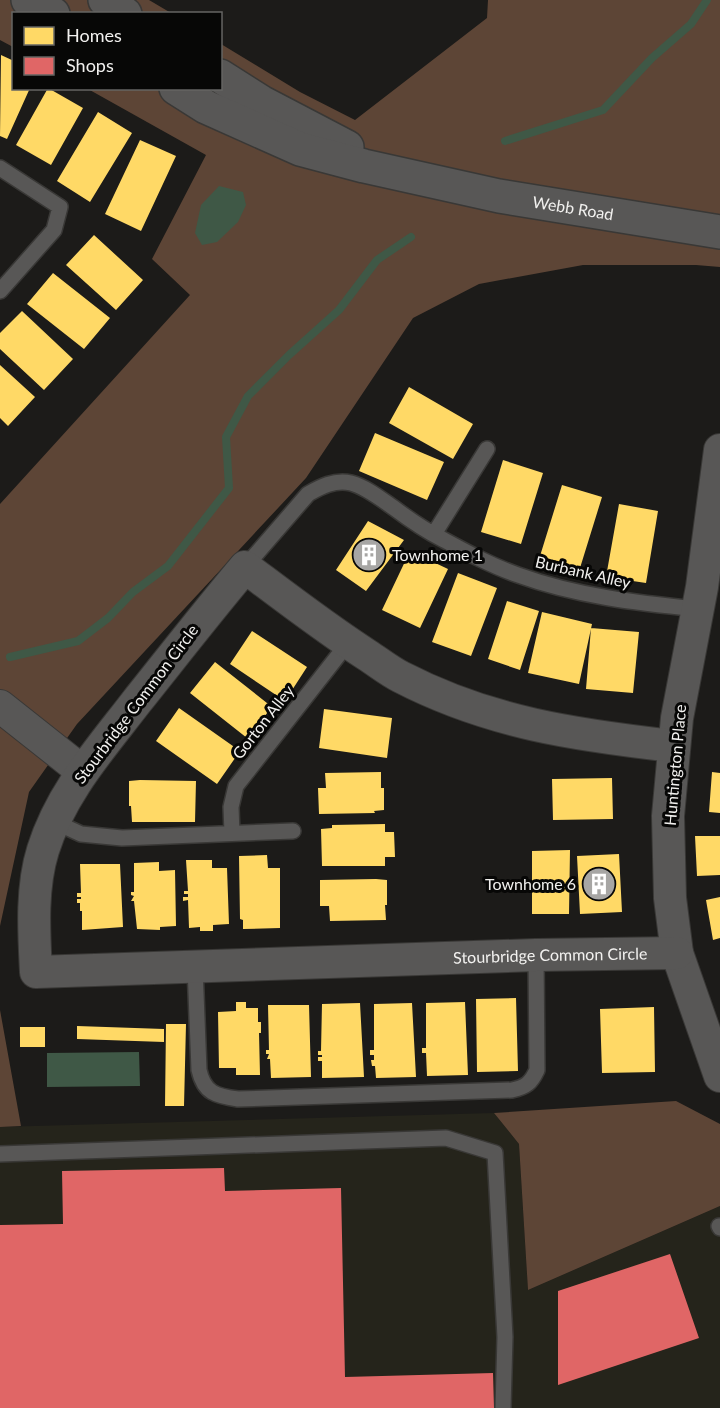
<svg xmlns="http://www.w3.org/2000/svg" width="720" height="1408" font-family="Lato,sans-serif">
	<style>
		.built { fill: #25241b }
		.forest { fill: #5d4536 }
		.water { fill: #3f5846 }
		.homes { fill: #ffd966 }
		.shops { fill: #e06666 }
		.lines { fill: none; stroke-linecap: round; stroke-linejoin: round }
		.stream { stroke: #3f5846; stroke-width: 8 }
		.service-casing { stroke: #393836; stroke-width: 18 }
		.minor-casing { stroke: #393836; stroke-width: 34 }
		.tertiary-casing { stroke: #393836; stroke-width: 36 }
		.service { stroke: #585756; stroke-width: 15 }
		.minor { stroke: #585756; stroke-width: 32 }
		.tertiary { stroke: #585756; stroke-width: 33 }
		.labels { text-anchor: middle; stroke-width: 6; stroke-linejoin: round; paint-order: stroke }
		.street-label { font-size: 16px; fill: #f2f1ef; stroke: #070706 }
		.poi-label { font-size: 16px; fill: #f2f1ef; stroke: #070706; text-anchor: start }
	</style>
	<rect width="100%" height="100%" fill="#1c1b19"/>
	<!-- built -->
	<path class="built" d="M 494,1113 L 519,1144 L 528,1290 L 720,1206 L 720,1408 L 0,1408 L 0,1127 Z"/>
	<!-- forest -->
	<path class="forest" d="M 0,0 L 149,0 L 171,13 L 14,14 L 13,47 L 0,40 Z
		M 488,0 L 720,0 L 720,267 L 696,265 L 583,265 L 479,284 L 413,318 L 306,478 L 77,724 L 29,792 L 0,926 L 0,504 L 190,295 L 152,259 L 206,155 L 88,89 L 220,88 L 221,44 L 300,92 L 355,120 L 487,18 Z
		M 0,1010 L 21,1126 L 0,1127 Z
		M 676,1101 L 720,1124 L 720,1206 L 528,1290 L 519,1144 L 494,1113 Z"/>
	<!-- water -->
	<path class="water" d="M 219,186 L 243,192 L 246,205 L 238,222 L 217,242 L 202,245 L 195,233 L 201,205 Z
		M 139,1052 L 140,1086 L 47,1087 L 47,1053 Z"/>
	<!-- homes -->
	<path class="homes" d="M 1,55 L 14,61 L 14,88 L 30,88 L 7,139 L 0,136 Z
		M 48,88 L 83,108 L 51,165 L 16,145 Z
		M 98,112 L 132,133 L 90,202 L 57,181 Z
		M 140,140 L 176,156 L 141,231 L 105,214 Z
		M 94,235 L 143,280 L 116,310 L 66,265 Z
		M 53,273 L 110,318 L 84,349 L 27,304 Z
		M 22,311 L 73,359 L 44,390 L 0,349 L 0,333 Z
		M 0,365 L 35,397 L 8,426 L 0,418 Z
		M 409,387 L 473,424 L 453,459 L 389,423 Z
		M 375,433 L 444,462 L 427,500 L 359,471 Z
		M 503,460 L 543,473 L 521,544 L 481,532 Z
		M 562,485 L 602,497 L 580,568 L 540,556 Z
		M 619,504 L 658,511 L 646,583 L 606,577 Z
		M 368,521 L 404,540 L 366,591 L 336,570 Z
		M 410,551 L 448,569 L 420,628 L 382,610 Z
		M 458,573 L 497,588 L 471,656 L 432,642 Z
		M 507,601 L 539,611 L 520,670 L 488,659 Z
		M 542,612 L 592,624 L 579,684 L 528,673 Z
		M 591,628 L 639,632 L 633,693 L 586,689 Z
		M 252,631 L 307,667 L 285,701 L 230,664 Z
		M 215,662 L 272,707 L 247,738 L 190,693 Z
		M 179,708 L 240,751 L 217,784 L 156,741 Z
		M 324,709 L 392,718 L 387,758 L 319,748 Z
		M 381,772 L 381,788 L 384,788 L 384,810 L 374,811 L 375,813 L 319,814 L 318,788 L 326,788 L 325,773 Z
		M 712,772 L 720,773 L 720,813 L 709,812 Z
		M 612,778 L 613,819 L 553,820 L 552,779 Z
		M 140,780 L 196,781 L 195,822 L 132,822 L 131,806 L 129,806 L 129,781 Z
		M 385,824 L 385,832 L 394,832 L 395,857 L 385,857 L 385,866 L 322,866 L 321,829 L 332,828 L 332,825 Z
		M 695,836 L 720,836 L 720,875 L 697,876 Z
		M 570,850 L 569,914 L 532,914 L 532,851 Z
		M 619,854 L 622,912 L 580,914 L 577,856 Z
		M 267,855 L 268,868 L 280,868 L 280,928 L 243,929 L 243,920 L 240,919 L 239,856 Z
		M 186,860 L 212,860 L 212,868 L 227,868 L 229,924 L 213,925 L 213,931 L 200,931 L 200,927 L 189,928 L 188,900 L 183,901 L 183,897 L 188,897 L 188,894 L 184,894 L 184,891 L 188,891 Z
		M 159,862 L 159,871 L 175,870 L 176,926 L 160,927 L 160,930 L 137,929 L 134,901 L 131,901 L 134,896 L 131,895 L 131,892 L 134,892 L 134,863 Z
		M 80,864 L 120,864 L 123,927 L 82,930 L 82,911 L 80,911 L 80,903 L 77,903 L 77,899 L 81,899 L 81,897 L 77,897 L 77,893 L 81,893 Z
		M 376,879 L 387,880 L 387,905 L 385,905 L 386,920 L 330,921 L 329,906 L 320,906 L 320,880 Z
		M 720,897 L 720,938 L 713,940 L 706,900 Z
		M 516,998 L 518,1071 L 477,1072 L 476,999 Z
		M 236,1002 L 246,1002 L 246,1008 L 258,1008 L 258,1022 L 261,1022 L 261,1033 L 259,1033 L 260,1075 L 236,1075 L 236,1068 L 219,1068 L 218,1012 L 236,1011 Z
		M 465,1002 L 468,1075 L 427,1076 L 426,1053 L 422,1053 L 422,1048 L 426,1048 L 426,1003 Z
		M 360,1003 L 364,1077 L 322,1078 L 322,1061 L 318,1061 L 318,1057 L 322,1057 L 322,1055 L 318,1055 L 318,1051 L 321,1051 L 322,1004 Z
		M 412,1003 L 416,1077 L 376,1078 L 375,1066 L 372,1066 L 371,1060 L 374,1060 L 374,1055 L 370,1055 L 370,1050 L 374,1050 L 374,1004 Z
		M 268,1005 L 309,1005 L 311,1077 L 271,1078 L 270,1059 L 267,1059 L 269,1054 L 266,1054 L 266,1050 L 269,1050 Z
		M 654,1007 L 655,1072 L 602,1073 L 600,1009 Z
		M 166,1024 L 186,1024 L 184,1106 L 165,1106 Z
		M 77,1026 L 164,1029 L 164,1042 L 77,1039 Z
		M 20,1027 L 45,1027 L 45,1047 L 20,1047 Z"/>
	<!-- shops -->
	<path class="shops" d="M 224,1168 L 225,1191 L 341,1188 L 345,1377 L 493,1373 L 494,1408 L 0,1408 L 0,1225 L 63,1224 L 62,1171 Z
		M 670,1254 L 699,1338 L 558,1385 L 558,1291 Z"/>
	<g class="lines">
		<!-- stream -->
		<path class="stream" d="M 505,141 L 603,110 L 652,58 L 691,24 L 707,0
			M 10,657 L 78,641 L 108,618 L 133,592 L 168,566 L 229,488 L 226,437 L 248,396 L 289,355 L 339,310 L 377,260 L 411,237"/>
		<defs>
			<path id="service" d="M 0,168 L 60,207 L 54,230 L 0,291
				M 434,534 L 487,449
				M 245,567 L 308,494 C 320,487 335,479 351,483 C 366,487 381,499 394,508 C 410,520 426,531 444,540 C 468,553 492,566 518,575 C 576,596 637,603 698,609
				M 55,822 L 81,834 L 122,838 L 293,831
				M 232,833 L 231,807 L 236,786 L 348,643
				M 195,967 L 199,1070 C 204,1093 216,1096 238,1099 L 512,1090 C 526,1087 531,1083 537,1070 L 536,955
				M 0,1154 L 446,1138 L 495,1153 L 505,1337 L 503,1408
				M 719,1226 L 720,1228"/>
			<g id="minor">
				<path d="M 720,450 L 702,587 L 677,718 L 668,816 L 670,898 L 677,953 L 720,1076"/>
				<path d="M 0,706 L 82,771"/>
				<path id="s1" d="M 673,746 C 576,735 490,723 401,677 C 389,671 378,662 367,655 C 325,628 285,597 245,567 C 208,611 173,656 137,701 C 101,748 61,792 43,850 C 31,888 34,933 36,972 L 536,955 L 677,953"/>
			</g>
			<g id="tertiary">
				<path d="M 28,0 L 53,14"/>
				<path d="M 105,0 L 125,14"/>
				<path d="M 220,76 L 261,102 L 347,147"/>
				<path id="s2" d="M 176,88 L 206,107 L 300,149 L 364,166 L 499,196 L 720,232"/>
			</g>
		</defs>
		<!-- service casing -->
		<use href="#service" class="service-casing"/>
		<!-- minor casing -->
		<use href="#minor" class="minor-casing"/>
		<!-- tertiary casing -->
		<use href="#tertiary" class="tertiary-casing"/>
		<!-- service -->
		<use href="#service" class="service"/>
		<!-- minor -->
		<use href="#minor" class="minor"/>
		<!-- tertiary -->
		<use href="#tertiary" class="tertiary"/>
	</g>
	<!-- icons -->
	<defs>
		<symbol id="building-disc" viewBox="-11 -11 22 22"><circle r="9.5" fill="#a7a6a4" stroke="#070706"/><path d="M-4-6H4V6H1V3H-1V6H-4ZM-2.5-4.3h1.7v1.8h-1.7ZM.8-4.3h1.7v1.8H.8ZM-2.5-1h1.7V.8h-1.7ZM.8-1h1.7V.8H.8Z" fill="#fff"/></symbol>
	</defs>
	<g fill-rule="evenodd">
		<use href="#building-disc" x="350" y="536" width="38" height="38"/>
		<use href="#building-disc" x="580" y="865" width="38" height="38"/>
	</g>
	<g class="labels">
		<!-- street labels -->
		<g class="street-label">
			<text dy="6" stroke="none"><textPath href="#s2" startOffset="418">Webb Road</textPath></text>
			<text transform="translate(583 572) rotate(13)" y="6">Burbank Alley</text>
			<text transform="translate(136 704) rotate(-53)" y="6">Stourbridge Common Circle</text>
			<text transform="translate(263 722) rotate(-52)" y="6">Gorton Alley</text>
			<text transform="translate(675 765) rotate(-85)" y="6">Huntington Place</text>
			<text dy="6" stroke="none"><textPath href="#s1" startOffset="1460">Stourbridge Common Circle</textPath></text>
		</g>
		<!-- poi labels -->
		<g class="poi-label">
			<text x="392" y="561">Townhome 1</text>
			<text x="576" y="890" text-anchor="end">Townhome 6</text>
		</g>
	</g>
	<!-- legend -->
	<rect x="12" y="12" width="210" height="78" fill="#070706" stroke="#656563" stroke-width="1.5"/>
	<rect x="24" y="27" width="30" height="18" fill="#ffd966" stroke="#656563" stroke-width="1.5"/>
	<text x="66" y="42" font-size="18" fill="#f2f1ef">Homes</text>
	<rect x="24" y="57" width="30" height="18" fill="#e06666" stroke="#656563" stroke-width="1.5"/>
	<text x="66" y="72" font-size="18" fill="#f2f1ef">Shops</text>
</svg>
